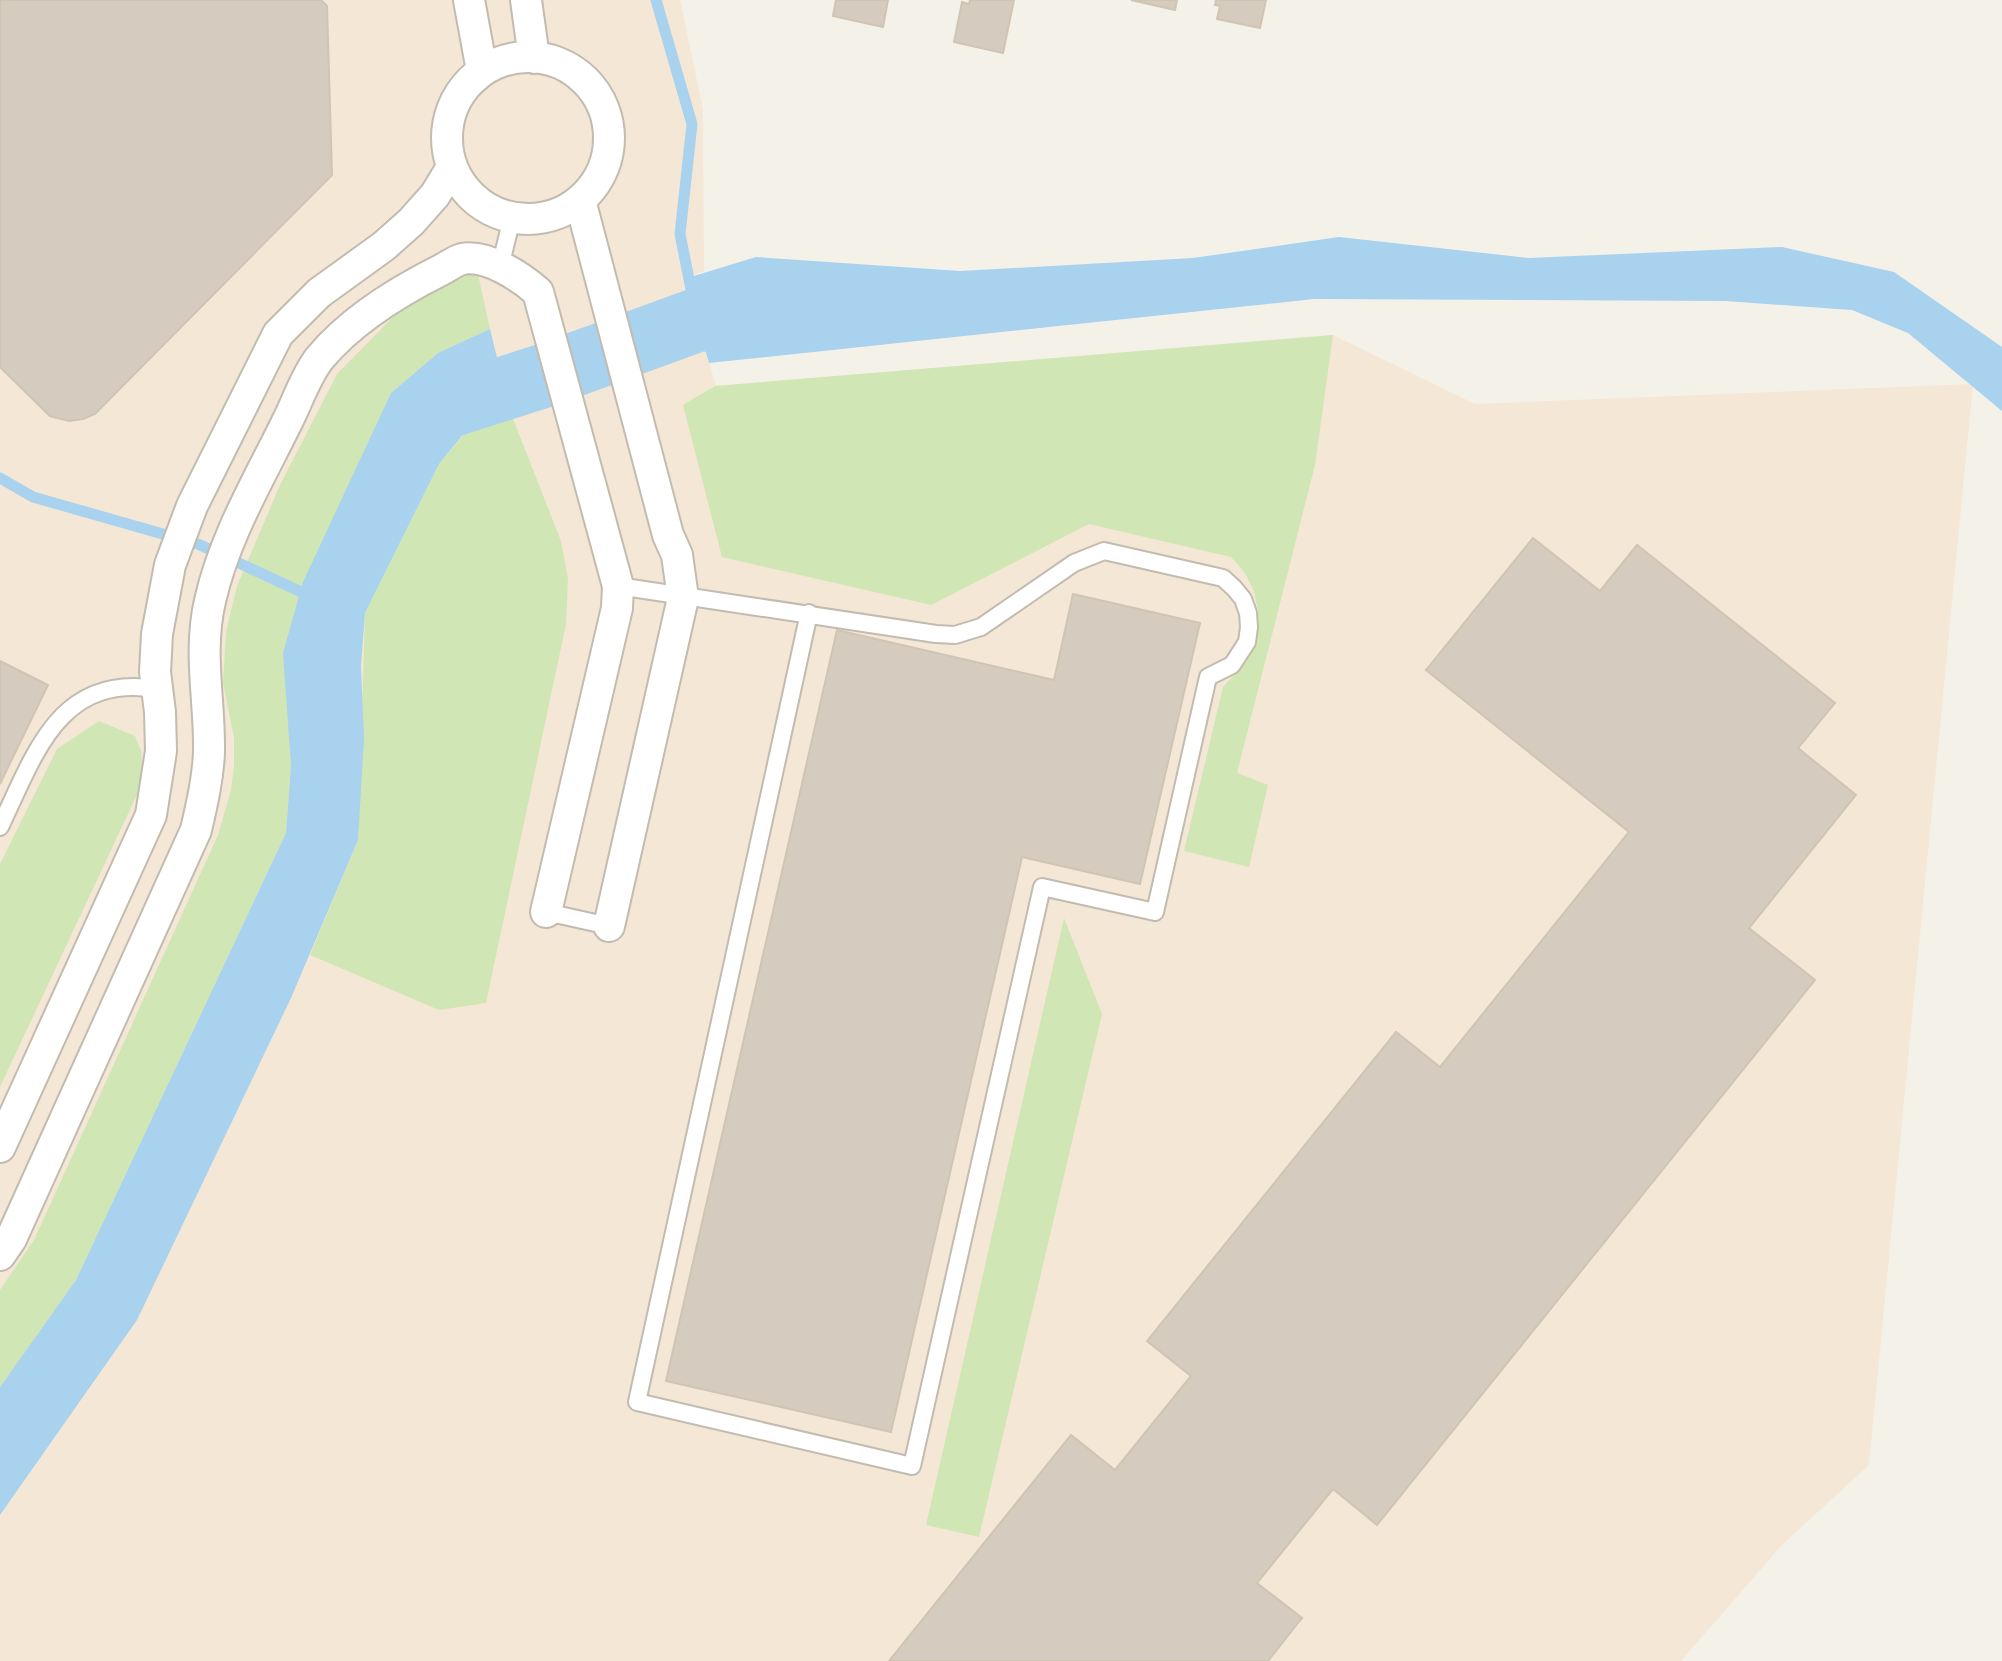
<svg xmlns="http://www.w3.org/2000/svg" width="2002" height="1661" font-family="'DejaVu Sans',sans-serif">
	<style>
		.commercial { fill: #f5e7d6 }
		.green { fill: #d0e6b4 }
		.water { fill: #a8d2ee }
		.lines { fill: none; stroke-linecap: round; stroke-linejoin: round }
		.stream { stroke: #a8d2ee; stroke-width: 11 }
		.river { stroke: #a8d2ee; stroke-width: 64 }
		.building { fill: #d5ccbf; stroke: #d0c4b3; stroke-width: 2 }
		.service-casing { stroke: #c2bbaf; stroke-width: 20 }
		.minor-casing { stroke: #c2bbaf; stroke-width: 34 }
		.service { stroke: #fff; stroke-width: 16 }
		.minor { stroke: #fff; stroke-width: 30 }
	</style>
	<rect width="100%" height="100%" fill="#f4f1e9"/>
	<!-- commercial -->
	<path class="commercial" d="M 0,0 L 680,0 L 703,109 L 704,271 L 684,279 L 716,386 L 1333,335 L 1475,404 L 1973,384 L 1869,1465 L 1782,1545 L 1681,1661 L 0,1661 Z"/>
	<!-- green -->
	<path class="green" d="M 478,274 L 490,329 L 438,353 L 391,393 L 361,460 L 291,765 L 286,833 L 76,1280 L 0,1387 L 0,1290 L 34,1240 L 218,835 L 231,790 L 234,766 L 234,738 L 223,683 L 226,632 L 237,586 L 280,485 L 337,374 L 400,310 L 459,276 Z
		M 1333,335 L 1315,465 L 1237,773 L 1268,785 L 1249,867 L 1184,851 L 1223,687 L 1246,662 L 1257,631 L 1258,611 L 1254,591 L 1245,573 L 1231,557 L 1089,524 L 931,605 L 722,557 L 683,405 L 715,386 Z
		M 510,411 L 561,541 L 568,579 L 566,624 L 486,1003 L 439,1010 L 310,955 L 358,840 L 365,613 L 439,464 L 471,426 Z
		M 99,721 L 135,736 L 141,751 L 143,782 L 0,1087 L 0,864 L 57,749 Z
		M 1064,918 L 1102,1014 L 979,1537 L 926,1525 Z"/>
	<!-- water -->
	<path class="water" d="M 1339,237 L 1529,258 L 1782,247 L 1894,272 L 2002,347 L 2002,411 L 1908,333 L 1852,310 L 1725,301 L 1314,299 L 709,363 L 684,279 L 756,257 L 960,271 L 1193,258 Z
		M 490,329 L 510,411 L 470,426 L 439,464 L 365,613 L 361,666 L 364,739 L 358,840 L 291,998 L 137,1320 L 0,1515 L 0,1387 L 76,1280 L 286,833 L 291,765 L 283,653 L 303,582 L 391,393 L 438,353 Z"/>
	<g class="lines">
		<!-- stream -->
		<path class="stream" d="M 656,0 L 692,124 L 680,234 L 691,289
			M 0,478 L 33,497 L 198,544 L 312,597"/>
		<!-- river -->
		<path class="river" d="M 424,420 L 427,413 L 546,375 L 697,320 L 783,315"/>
	</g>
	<!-- building -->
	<path class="building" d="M 0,0 L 321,0 L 327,6 L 332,175 L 95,414 L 83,419 L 69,421 L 50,416 L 0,367 Z
		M 836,0 L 888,0 L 883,27 L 833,16 Z
		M 970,0 L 1014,0 L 1003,53 L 954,42 L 962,2 L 969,4 Z
		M 1131,0 L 1177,0 L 1175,10 Z
		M 1216,0 L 1266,0 L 1260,28 L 1217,19 L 1220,6 L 1215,5 Z
		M 1533,538 L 1600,591 L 1637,545 L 1835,703 L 1798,748 L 1856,795 L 1749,928 L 1815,980 L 1377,1525 L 1333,1489 L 1257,1583 L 1302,1618 L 1268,1661 L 889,1661 L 1071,1435 L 1115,1470 L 1191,1376 L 1147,1341 L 1396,1032 L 1440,1067 L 1629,832 L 1426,670 Z
		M 1073,594 L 1200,623 L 1140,884 L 1022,857 L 891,1432 L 666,1381 L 837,630 L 1054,680 Z
		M 0,661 L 48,685 L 0,784 Z"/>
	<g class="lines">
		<defs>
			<path id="service" d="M 500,267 L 512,218
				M 618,586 L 936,634 L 955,635 L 981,627 L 1074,563 L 1104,551 L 1223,578 L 1234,588 L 1243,599 L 1248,613 L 1249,627 L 1247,642 L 1232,665 L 1208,677 L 1155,912 L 1042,887 L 912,1466 L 637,1402 L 809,613
				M 0,827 C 35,754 59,673 157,689
				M 546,912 L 609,926"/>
			<path id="minor" d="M 469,0 L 482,71
				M 526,0 L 534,58
				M447 138a81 81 0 1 1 162 0a81 81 0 1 1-162 0Z
				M 580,200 L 668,535 L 677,555 L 683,598 L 609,926
				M 0,1147 L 151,815 L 161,751 L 160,712 L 155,672 L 157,634 L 170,565 L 192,506 L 278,334 L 319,293 L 384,246 L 411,222 L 435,195 L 452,167
				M 0,1255 L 11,1239 L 196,830 C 202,804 208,778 209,752 C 210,701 198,652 210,601 C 224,538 258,481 286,424 C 297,403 305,377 319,359 C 351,320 397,292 441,270 C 447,267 455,261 462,259 C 487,254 521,277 538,292 L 618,586 L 617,608 L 546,912"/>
		</defs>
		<!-- service casing -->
		<use href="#service" class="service-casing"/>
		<!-- minor casing -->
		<use href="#minor" class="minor-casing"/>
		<!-- service -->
		<use href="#service" class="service"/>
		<!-- minor -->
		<use href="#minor" class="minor"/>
	</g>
</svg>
